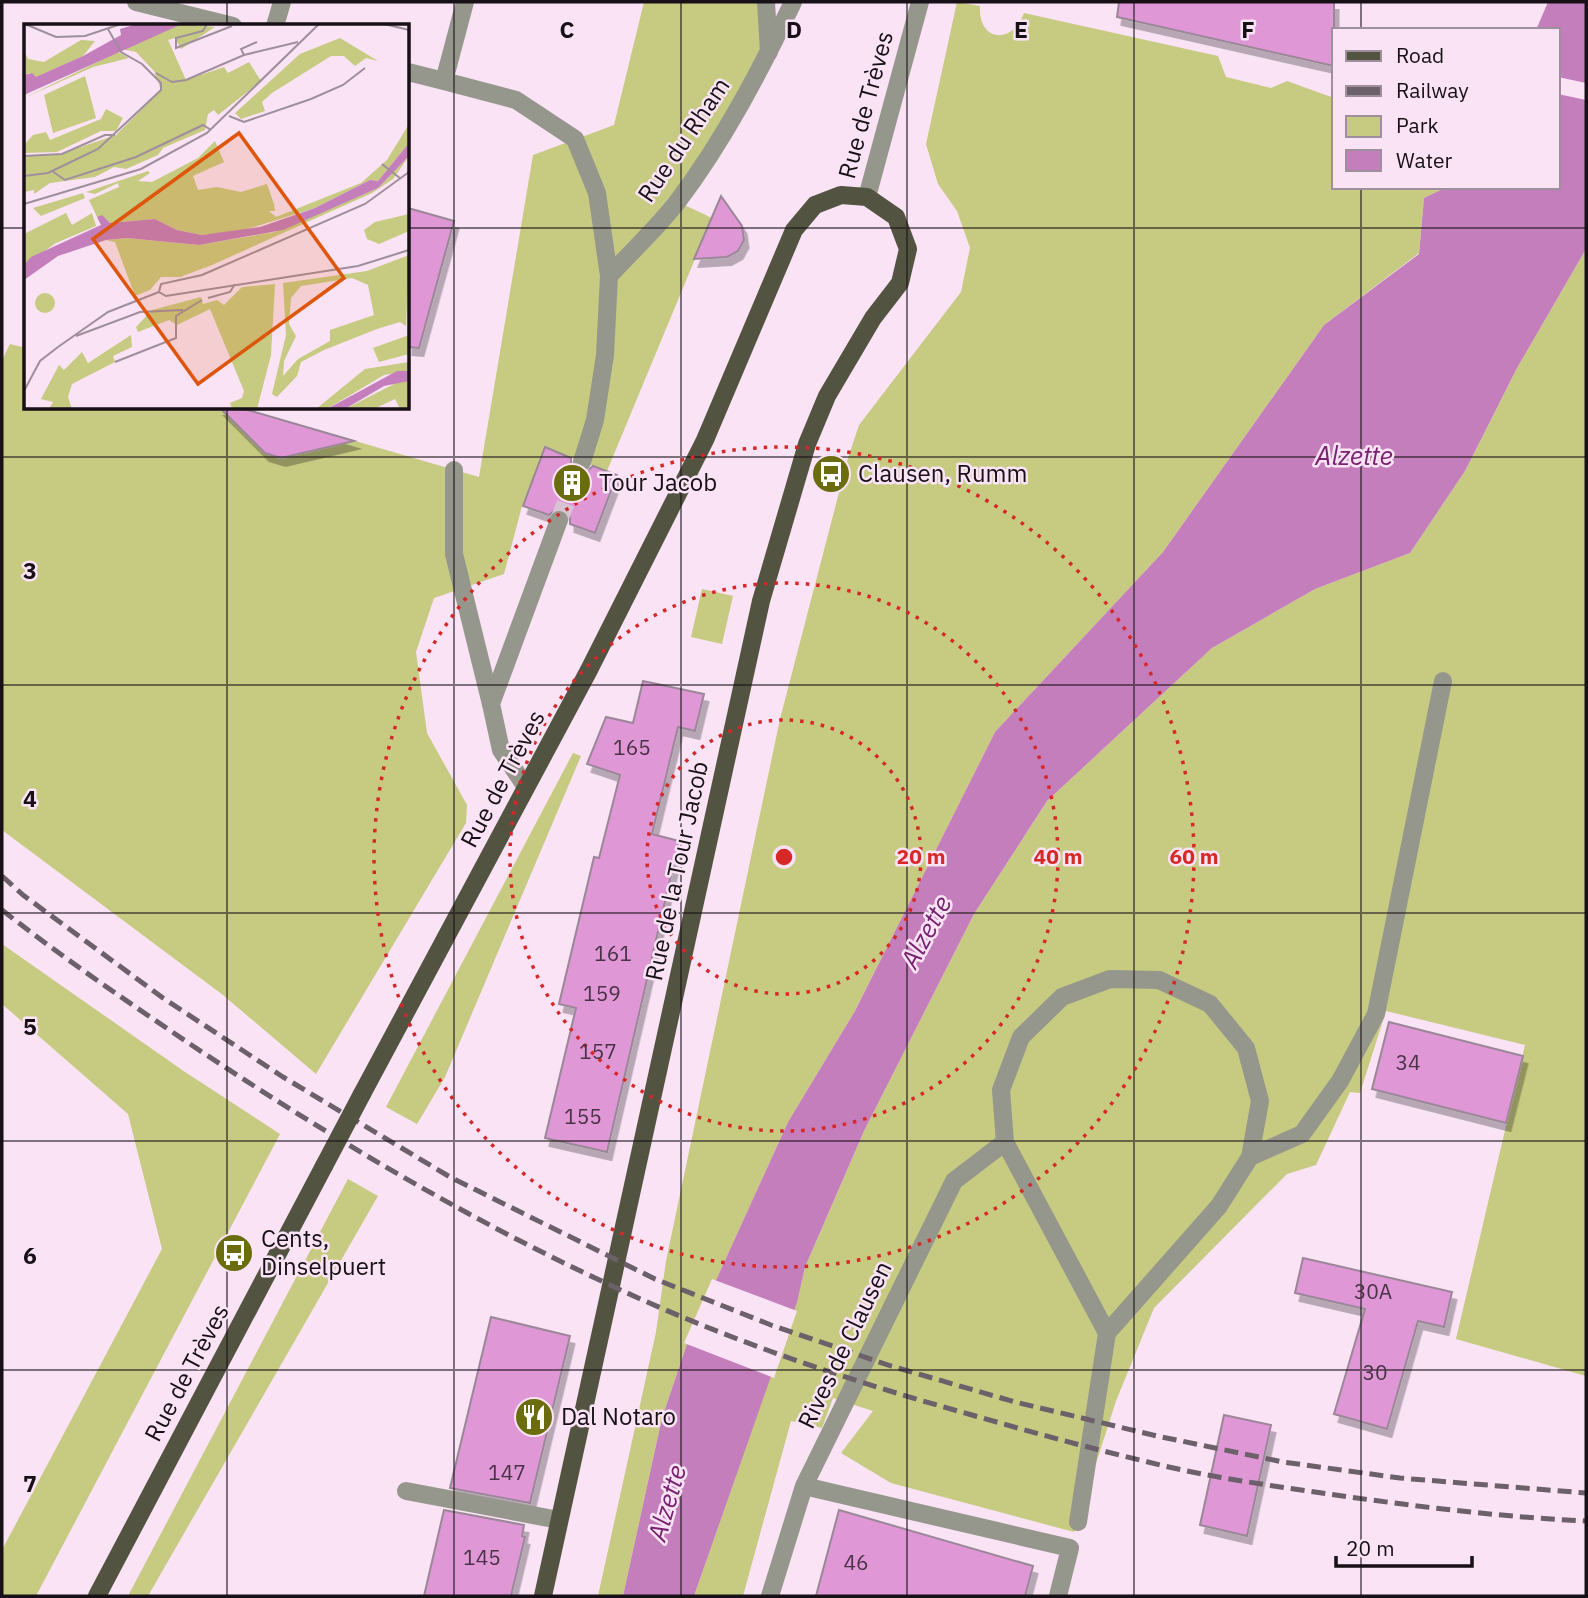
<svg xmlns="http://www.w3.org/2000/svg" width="1588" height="1598" font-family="'IBM Plex Sans',sans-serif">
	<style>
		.green { fill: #c7ca81 }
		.water { fill: #c47ebb }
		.pier { fill: #f9e3f5 }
		.building { fill: #df97d6; stroke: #9a8797; stroke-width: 2; filter: url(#shadow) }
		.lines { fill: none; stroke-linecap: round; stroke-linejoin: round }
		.minor-tunnel { stroke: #d7c3d4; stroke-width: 18; stroke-dasharray: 18 9; stroke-linecap: butt }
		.service { stroke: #96978c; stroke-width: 18 }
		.minor { stroke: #96978c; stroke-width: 18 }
		.primary { stroke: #525341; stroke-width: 18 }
		.rail { stroke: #6c606a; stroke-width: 5; stroke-dasharray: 14 7; stroke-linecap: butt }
		.primary-bridge { stroke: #525341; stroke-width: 18 }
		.grid { fill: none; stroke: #171016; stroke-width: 2; stroke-opacity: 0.55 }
		.ring { fill: none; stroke: #d62828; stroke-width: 3.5; stroke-dasharray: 3.5 7 }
		.labels { text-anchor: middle; stroke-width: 5; stroke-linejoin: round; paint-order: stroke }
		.number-label { font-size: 21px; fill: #493246 }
		.street-label { font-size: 24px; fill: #171016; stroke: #f9e3f5 }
		.poi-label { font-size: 24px; fill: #171016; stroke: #f9e3f5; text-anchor: start }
		.water-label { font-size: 26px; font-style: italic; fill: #772370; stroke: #f9e3f5 }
		.inset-road { fill: none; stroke: #9f8f9c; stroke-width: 2 }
		.view { fill: #de550c; fill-opacity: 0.15; stroke: #de550c; stroke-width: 3.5 }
		.inset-edge { fill: none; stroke: #171016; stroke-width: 3.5 }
		.grid-label { font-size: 23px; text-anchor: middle; font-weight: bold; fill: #171016; stroke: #f9e3f5; stroke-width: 5; stroke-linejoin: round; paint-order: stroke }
		.centre { fill: #d62828; stroke: #f9e3f5; stroke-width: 3.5 }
		.ring-label { font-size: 21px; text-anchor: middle; font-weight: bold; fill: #d62828; stroke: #f9e3f5; stroke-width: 5; stroke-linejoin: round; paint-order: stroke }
	</style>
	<defs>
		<filter id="shadow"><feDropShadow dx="4.5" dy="8" stdDeviation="0" flood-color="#0004"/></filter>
	</defs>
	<rect width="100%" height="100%" fill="#f9e3f5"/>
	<!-- green -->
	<path class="green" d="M 644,2 L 766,2 L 769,52 L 678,202 L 712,218 L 607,471 L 545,448 L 522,506 L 504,574 L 434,598 L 416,652 L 427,733 L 467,805 L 466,823 L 316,1074 L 223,995 L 2,830 L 2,360 L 10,344 L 26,348 L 26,408 L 240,408 L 253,411 L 250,427 L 307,445 L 314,429 L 479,477 L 533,155 L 614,125 Z
		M 957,2 L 980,6 C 978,42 1012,45 1024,13 L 1218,56 L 1226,77 L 1271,88 L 1287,81 L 1334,98 L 1334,187 L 1447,187 L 1424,198 L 1419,253 L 1324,325 L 1163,552 L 995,732 L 855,1011 L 788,1122 L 687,1344 L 662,1418 L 623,1596 L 598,1596 L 656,1332 L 666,1261 L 780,719 L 848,458 L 859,425 L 961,292 L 970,248 L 957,211 L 938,184 L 926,144 Z
		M 1586,249 L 1586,1376 L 1456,1339 L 1525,1045 L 1386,1011 L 1360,1093 L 1350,1092 L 1316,1165 L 1287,1174 L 1154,1308 L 1116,1401 L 1074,1532 L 891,1483 L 841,1453 L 873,1411 L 833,1398 L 822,1428 L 791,1421 L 743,1596 L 694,1596 L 796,1302 L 805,1267 L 864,1131 L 974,914 L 1047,801 L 1212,648 L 1315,589 L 1410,553 L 1465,471 L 1517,368 Z
		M 702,589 L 733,596 L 722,644 L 691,637 Z
		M 573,753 L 581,756 L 445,1077 L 417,1124 L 386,1107 Z
		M 2,944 L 185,1072 L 280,1134 L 36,1596 L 2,1596 L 2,1550 L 162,1249 L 128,1114 L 2,1004 Z
		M 348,1179 L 378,1196 L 148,1596 L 128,1596 Z"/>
	<!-- water -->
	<path class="water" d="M 1548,2 L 1586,2 L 1586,249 L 1517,368 L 1465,471 L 1410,553 L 1315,589 L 1212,648 L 1047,801 L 974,914 L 864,1131 L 805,1267 L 797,1302 L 694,1596 L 623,1596 L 662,1418 L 687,1344 L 788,1122 L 855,1011 L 995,732 L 1163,552 L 1324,325 L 1419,254 L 1424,198 L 1447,187 L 1558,187 L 1558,30 L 1536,30 Z"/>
	<!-- pier -->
	<path class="pier" d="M 1558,77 L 1586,83 L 1586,100 L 1558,94 Z
		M 712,1279 L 797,1311 L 774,1378 L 684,1343 Z"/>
	<!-- building -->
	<path class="building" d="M 1119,2 L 1334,2 L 1334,66 L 1117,17 Z
		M 721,196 L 742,226 L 744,240 L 738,251 L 727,257 L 694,259 Z
		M 408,208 L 454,221 L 419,348 L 408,347 Z
		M 220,408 L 241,408 L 354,441 L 281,458 L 265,453 Z
		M 545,447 L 571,458 L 571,465 L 578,473 L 585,473 L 593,466 L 617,475 L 595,533 L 570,524 L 570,517 L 564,510 L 556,509 L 549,515 L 523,506 Z
		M 643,681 L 704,694 L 695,731 L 678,727 L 652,834 L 679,841 L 607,1152 L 545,1138 L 576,1008 L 559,1004 L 594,857 L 599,858 L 620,775 L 587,764 L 606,717 L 633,723 Z
		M 1389,1022 L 1523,1056 L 1506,1123 L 1372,1089 Z
		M 1303,1258 L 1452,1292 L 1444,1327 L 1418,1321 L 1387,1429 L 1334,1414 L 1365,1309 L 1295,1293 Z
		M 491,1317 L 570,1336 L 530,1503 L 450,1488 Z
		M 1224,1415 L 1271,1425 L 1247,1536 L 1200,1525 Z
		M 444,1510 L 524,1525 L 522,1536 L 525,1537 L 511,1596 L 424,1596 Z
		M 839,1510 L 1033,1566 L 1025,1596 L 816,1596 Z"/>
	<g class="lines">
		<!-- minor-tunnel -->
		<path class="minor-tunnel" d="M 559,520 L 582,462"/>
		<!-- service -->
		<path class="service" d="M 136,2 L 233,26
			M 766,2 L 769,52
			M 275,26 L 282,2
			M 408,72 L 444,81
			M 454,470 L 454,554 L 491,704
			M 1110,979 L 1159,980 L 1210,1004 L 1246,1048 L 1260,1101 L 1250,1157 L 1219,1206 L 1107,1333 L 1005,1142 L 1001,1090 L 1021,1037 L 1062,997 Z
			M 1250,1157 L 1302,1134 L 1340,1081 L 1376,1014 L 1443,681
			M 804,1486 L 1070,1548 L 1058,1596
			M 406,1491 L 559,1520
			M 1078,1522 L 1107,1333
			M 770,1596 L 804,1486 L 954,1181 L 1005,1142"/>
		<!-- minor -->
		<path class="minor" d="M 465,2 L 444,81 L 516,100 L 575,139 L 597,193 L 609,276 L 605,355 L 595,420 L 582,462
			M 867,197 L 920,2
			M 609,276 C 632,251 658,227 678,201 C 724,140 760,71 793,2
			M 526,787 L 501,750 L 491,704 L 559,520"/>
		<!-- primary -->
		<path class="primary" d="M 362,1094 L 589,670 L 705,440 L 794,230 L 815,205 L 841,195 L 867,197 L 896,217 L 908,249 L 900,283 L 873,318 L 827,396 L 807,444 L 761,601 L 543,1596
			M 97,1596 L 324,1166"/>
		<!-- rail -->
		<path class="rail" d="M 2,876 L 23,895 L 163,998 L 283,1077 L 450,1177 L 655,1279 L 771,1325 L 891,1366 L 1015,1402 L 1157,1436 L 1283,1462 L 1400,1478 L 1586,1493
			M 2,910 C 63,958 128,1002 193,1046 C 337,1142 486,1230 645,1301 C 751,1348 861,1384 972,1415 C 1031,1432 1089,1448 1148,1462 C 1207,1477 1268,1485 1328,1494 C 1413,1506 1500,1517 1586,1521"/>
		<!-- primary-bridge -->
		<path class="primary-bridge" d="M 324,1166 L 362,1094"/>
	</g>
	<!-- grid -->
	<path class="grid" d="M 227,2 L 227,26M 454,2 L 454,1596M 681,2 L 681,1596M 907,2 L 907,1596M 1134,2 L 1134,1596M 1361,2 L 1361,30M 1361,187 L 1361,1596M 2,228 L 26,228M 408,228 L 1586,228M 227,408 L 227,1596M 2,457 L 1586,457M 2,685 L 1586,685M 2,913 L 1586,913M 2,1141 L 1586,1141M 2,1370 L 1586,1370"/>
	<!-- distance rings -->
	<g class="ring">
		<circle cx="784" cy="857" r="137"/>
		<circle cx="784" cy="857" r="274"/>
		<circle cx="784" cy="857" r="410"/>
	</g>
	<!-- icons -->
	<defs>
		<symbol id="bus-disc" viewBox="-11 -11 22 22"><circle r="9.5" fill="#6b6c0e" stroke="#f9e3f5"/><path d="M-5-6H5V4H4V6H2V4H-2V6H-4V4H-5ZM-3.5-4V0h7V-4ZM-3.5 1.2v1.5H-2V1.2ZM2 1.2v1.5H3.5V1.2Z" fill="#fff"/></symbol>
		<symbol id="building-disc" viewBox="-11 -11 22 22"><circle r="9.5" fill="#6b6c0e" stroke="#f9e3f5"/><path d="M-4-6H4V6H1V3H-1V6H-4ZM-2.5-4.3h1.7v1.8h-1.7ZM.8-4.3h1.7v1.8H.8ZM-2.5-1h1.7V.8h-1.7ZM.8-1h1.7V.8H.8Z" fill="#fff"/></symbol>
		<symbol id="restaurant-disc" viewBox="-11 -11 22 22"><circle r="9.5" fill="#6b6c0e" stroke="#f9e3f5"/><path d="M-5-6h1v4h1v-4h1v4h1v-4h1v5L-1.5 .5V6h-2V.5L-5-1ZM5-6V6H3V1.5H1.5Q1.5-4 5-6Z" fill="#fff"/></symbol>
	</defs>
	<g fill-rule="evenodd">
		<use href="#bus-disc" x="809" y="452" width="44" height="44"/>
		<use href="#building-disc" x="550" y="461" width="44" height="44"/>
		<use href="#bus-disc" x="212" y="1231" width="44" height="44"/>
		<use href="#restaurant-disc" x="512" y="1395" width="44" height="44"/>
	</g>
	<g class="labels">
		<!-- number labels -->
		<g class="number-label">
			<text x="632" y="755">165</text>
			<text x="613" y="961">161</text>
			<text x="602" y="1001">159</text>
			<text x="598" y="1059">157</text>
			<text x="1408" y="1070">34</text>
			<text x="583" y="1124">155</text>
			<text x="1373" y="1299">30A</text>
			<text x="1375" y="1380">30</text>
			<text x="507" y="1480">147</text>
			<text x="482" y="1565">145</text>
			<text x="856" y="1570">46</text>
		</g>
		<!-- street labels -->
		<g class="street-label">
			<text transform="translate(866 105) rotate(-75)" y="8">Rue de Trèves</text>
			<text transform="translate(684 140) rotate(-56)" y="8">Rue du Rham</text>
			<text transform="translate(503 779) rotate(-62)" y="8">Rue de Trèves</text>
			<text transform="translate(677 871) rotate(-78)" y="8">Rue de la Tour Jacob</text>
			<text transform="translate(845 1345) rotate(-64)" y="8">Rives de Clausen</text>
			<text transform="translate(187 1373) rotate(-62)" y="8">Rue de Trèves</text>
		</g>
		<!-- poi labels -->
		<g class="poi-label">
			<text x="858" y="482">Clausen, Rumm</text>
			<text x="599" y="491">Tour Jacob</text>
			<text x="261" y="1247">Cents,<tspan x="261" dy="28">Dinselpuert</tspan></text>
			<text x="561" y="1425">Dal Notaro</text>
		</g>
		<!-- water labels -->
		<g class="water-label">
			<text x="1354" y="465">Alzette</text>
			<text transform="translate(926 932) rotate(-62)" y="9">Alzette</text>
			<text transform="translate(667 1503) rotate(-74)" y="9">Alzette</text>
		</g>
	</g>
	<!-- overview -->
	<g transform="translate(24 24)">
		<rect width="385" height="385" fill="#f9e3f5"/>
		<path d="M 158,0 L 191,3 L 157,25 L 151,14 L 144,16 L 162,56 L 200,43 L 204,49 L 225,38 L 237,57 L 194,91 L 190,86 L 184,90 L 181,106 L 139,124 L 134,131 L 102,145 L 90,143 L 71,153 L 26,159 L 10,170 L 10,166 L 0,168 L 0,132 L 33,131 L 92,111 L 137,66 L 130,47 L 112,28 L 98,25 ZM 316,14 L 354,37 L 342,34 L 331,42 L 320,32 L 307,32 L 248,69 L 238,78 L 241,87 L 217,95 L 211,89 L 276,30 ZM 57,16 L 71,17 L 59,32 L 11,54 L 6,49 L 0,51 L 0,27 L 4,35 L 20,38 ZM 94,28 L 105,34 L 69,43 L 0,74 ZM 61,52 L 72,94 L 29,109 L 20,71 ZM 82,85 L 99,94 L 92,107 L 77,107 L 33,128 L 0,129 L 0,121 L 9,111 L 22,108 L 26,116 L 77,95 ZM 385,100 L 385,119 L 354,157 L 346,156 L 291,184 L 220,206 L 178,211 L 153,206 L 131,195 L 86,199 L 78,192 L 73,193 L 65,176 L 95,163 L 94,159 L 71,170 L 62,168 L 124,147 L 126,149 L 114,157 L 128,158 L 174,134 L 191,117 L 200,138 L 169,152 L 174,166 L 193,163 L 217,168 L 243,160 L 250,180 L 251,187 L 245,187 L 252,193 L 337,159 L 363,136 ZM 385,132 L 369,155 L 348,169 L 188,241 L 156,253 L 137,253 L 126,266 L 111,272 L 91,218 L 82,216 L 103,214 L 175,221 L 251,208 L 354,164 ZM 59,169 L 61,174 L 17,192 L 9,184 ZM 42,189 L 48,201 L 68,189 L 72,202 L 32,219 L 0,241 L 0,210 ZM 385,190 L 385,207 L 355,220 L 343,215 L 340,206 L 351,198 ZM 385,231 L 382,302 L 376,298 L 353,305 L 300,326 L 277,338 L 273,352 L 253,373 L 248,370 L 262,311 L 259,259 L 343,247 ZM 328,254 L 344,261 L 350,291 L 306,306 L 306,317 L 274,335 L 259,352 L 260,337 L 272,312 L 265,300 L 267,274 L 277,262 ZM 251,260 L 247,331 L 233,385 L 208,385 L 206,379 L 218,374 L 220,367 L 186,285 L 153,301 L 145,296 L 114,308 L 112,303 L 128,286 L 177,273 L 179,280 L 193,276 L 200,281 L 218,263 ZM11 279a10 10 0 1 1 20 0a10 10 0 1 1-20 0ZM 107,311 L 108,323 L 89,332 L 91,338 L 48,360 L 44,373 L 48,385 L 25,385 L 29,378 L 17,375 L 35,341 L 40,346 L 58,328 L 64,339 ZM 385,311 L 385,330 L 355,338 L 349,324 ZM 385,338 L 385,347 L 360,351 L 303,385 L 292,385 L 341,345 ZM 378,356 L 385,357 L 385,385 L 376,385 L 371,375 L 350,385 L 321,385 Z" fill="#c7ca81" fill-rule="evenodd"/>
		<path d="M 113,0 L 158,0 L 0,71 L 0,51 L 8,49 L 12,53 L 59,32 L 97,11 L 96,5 ZM 385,119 L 385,132 L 354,164 L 259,206 L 175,221 L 103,214 L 82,216 L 34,232 L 0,256 L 0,241 L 7,233 L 77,201 L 73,193 L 78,191 L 86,199 L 131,195 L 153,206 L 178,211 L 236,203 L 291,184 L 346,156 L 354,157 ZM 373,347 L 385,347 L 385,357 L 360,362 L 321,385 L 303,385 Z" fill="#c47ebb"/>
		<path class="inset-road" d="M 1,0 L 32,13 L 61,12 L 97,0M 183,0 L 179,7 L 152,14 L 152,24 L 208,2M 360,0 L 385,6M 220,31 L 217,25 L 233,18M 132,49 L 148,58 L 162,56 L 220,31 L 274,18M 205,92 L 220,98 L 287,75 L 319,61 L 341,44M 0,132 L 38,130 L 81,111 L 91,111M 358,140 L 377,155M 28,147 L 41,156 L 112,133 L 179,101 L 187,106M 385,148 L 341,180 L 178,251 L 137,260 L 135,268 L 142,272 L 334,242 L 385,226M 0,152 L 24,149 L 74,125 L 137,66 L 137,59 L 118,40 L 97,28 L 84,5M 0,180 L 117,145 L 183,109 L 295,0M 184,274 L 206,268 L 211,260M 52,312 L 116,288 L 159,286M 91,338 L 152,314 L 152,292 L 178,276M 0,367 L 16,337 L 34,323 L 84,288 L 135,268"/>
		<path class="view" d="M 215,109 L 320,254 L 174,360 L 69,215 Z"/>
		<rect width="385" height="385" class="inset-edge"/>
	</g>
	<g class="grid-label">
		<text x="567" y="38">C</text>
		<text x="794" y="38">D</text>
		<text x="1021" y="38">E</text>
		<text x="1248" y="38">F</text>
		<text x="30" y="579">3</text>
		<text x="30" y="807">4</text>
		<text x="30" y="1035">5</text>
		<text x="30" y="1264">6</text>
		<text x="30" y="1492">7</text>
	</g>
	<circle cx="784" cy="857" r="10" class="centre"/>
	<g class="ring-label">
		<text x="921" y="864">20 m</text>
		<text x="1058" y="864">40 m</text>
		<text x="1194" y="864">60 m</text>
	</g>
	<!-- border -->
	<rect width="1588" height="1598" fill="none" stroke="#171016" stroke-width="7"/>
	<!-- legend -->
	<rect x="1332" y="28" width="228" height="161" fill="#f9e3f5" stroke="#9f8f9c" stroke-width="2"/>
	<rect x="1346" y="51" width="35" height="10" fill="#525341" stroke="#9f8f9c" stroke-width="2"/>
	<text x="1396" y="63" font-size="21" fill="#171016">Road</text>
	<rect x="1346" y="86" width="35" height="10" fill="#6c606a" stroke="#9f8f9c" stroke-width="2"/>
	<text x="1396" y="98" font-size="21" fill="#171016">Railway</text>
	<rect x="1346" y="116" width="35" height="21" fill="#c7ca81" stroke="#9f8f9c" stroke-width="2"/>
	<text x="1396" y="133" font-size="21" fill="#171016">Park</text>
	<rect x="1346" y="150" width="35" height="21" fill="#c47ebb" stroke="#9f8f9c" stroke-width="2"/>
	<text x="1396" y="168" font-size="21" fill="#171016">Water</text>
	<!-- scale -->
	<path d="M1336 1556v10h136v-10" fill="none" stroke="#171016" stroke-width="3.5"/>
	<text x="1346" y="1556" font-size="21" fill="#171016" stroke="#f9e3f5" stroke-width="5" paint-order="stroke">20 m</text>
</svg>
